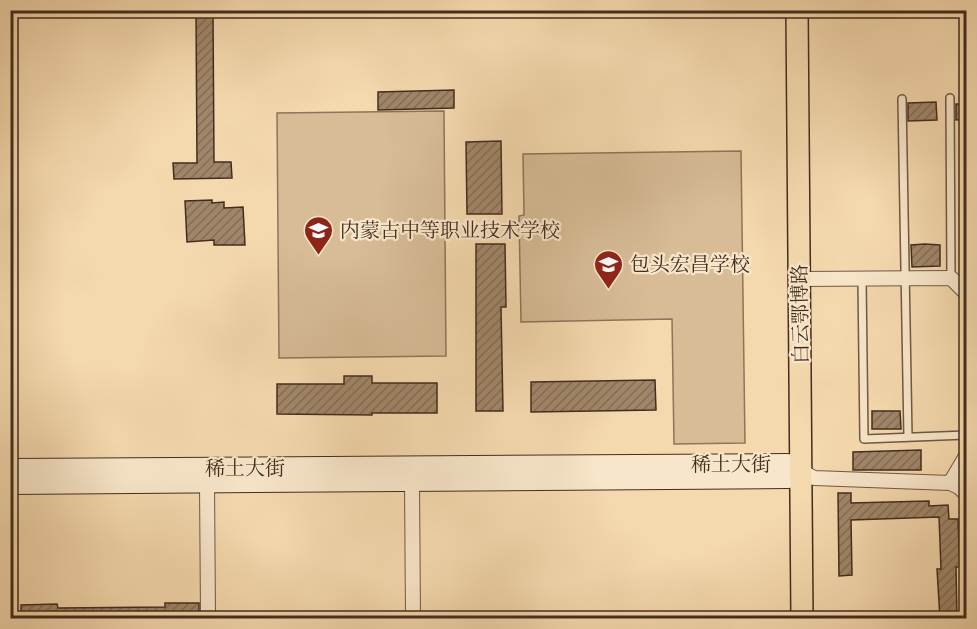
<svg xmlns="http://www.w3.org/2000/svg" width="977" height="629" font-family="'Libre Bodoni','Noto Serif SC',serif">
	<style>
		.park { fill: #d7bc96; stroke: #8d745a; stroke-width: 1.5 }
		.building { fill: url(#building-hatch); stroke: #432d1e; stroke-width: 1.5 }
		.lines { fill: none; stroke-linecap: round; stroke-linejoin: round }
		.lane-casing { stroke: #705842; stroke-width: 10 }
		.street-casing { stroke: #705842; stroke-width: 16 }
		.secondary-casing { stroke: #432d1e; stroke-width: 22 }
		.primary-casing { stroke: #432d1e; stroke-width: 24 }
		.lane { stroke: #f8e6ca; stroke-width: 7 }
		.street { stroke: #f8e6ca; stroke-width: 14 }
		.secondary { stroke: #f8e6ca; stroke-width: 20 }
		.primary { stroke: #f5d9ae; stroke-width: 21 }
		.labels { text-anchor: middle; stroke-width: 4.5; stroke-linejoin: round; paint-order: stroke }
		.poi-label { font-size: 20px; fill: #432d1e; stroke: #f8e6ca; text-anchor: start }
		.street-label { font-size: 20px; fill: #432d1e; stroke: #f8e6ca }
	</style>
	<defs>
		<pattern id="building-hatch" width="6" height="6" patternUnits="userSpaceOnUse" patternTransform="scale(1.5)"><rect width="6" height="6" fill="#a08669"/><path d="M-1 1l2-2M0 6l6-6M5 7l2-2" fill="none" stroke="#846e56"/></pattern>
	</defs>
	<rect width="100%" height="100%" fill="#f5d9ae"/>
	<filter id="stains"><feTurbulence type="fractalNoise" baseFrequency=".00333" numOctaves="4"/><feColorMatrix values="0 0 0 0 .2 0 0 0 0 .09 0 0 0 0 .02 0 0 0 .5 -.17"/></filter>
	<radialGradient id="worn" r=".72"><stop offset=".6" stop-color="#630" stop-opacity="0"/><stop offset="1" stop-color="#630" stop-opacity=".3"/></radialGradient>
	<!-- park -->
	<path class="park" d="M 444,111 L 446,356 L 279,358 L 277,113 Z
		M 741,151 L 745,443 L 674,444 L 672,319 L 521,322 L 519,216 L 524,215 L 523,154 Z"/>
	<!-- building -->
	<path class="building" d="M 196,12 L 213,12 L 214,162 L 231,162 L 232,178 L 174,179 L 173,163 L 197,163 Z
		M 454,90 L 454,108 L 378,110 L 378,92 Z
		M 936,102 L 937,120 L 908,121 L 908,103 Z
		M 956,104 L 966,104 L 966,119 L 956,120 Z
		M 501,141 L 502,214 L 467,214 L 466,142 Z
		M 212,200 L 212,203 L 224,202 L 224,208 L 243,207 L 245,245 L 214,245 L 214,240 L 187,242 L 185,201 Z
		M 476,244 L 505,244 L 506,307 L 501,307 L 503,411 L 476,411 Z
		M 925,244 L 940,245 L 940,266 L 912,267 L 911,245 Z
		M 344,376 L 372,376 L 372,383 L 437,383 L 437,413 L 372,413 L 372,415 L 277,414 L 277,384 L 344,384 Z
		M 655,380 L 656,410 L 531,412 L 531,382 Z
		M 872,411 L 900,411 L 901,429 L 872,429 Z
		M 921,450 L 921,470 L 853,470 L 853,452 Z
		M 838,493 L 851,493 L 851,503 L 929,501 L 929,506 L 948,505 L 949,519 L 958,519 L 960,567 L 956,567 L 957,618 L 940,618 L 937,569 L 941,569 L 939,517 L 851,520 L 852,575 L 839,576 Z
		M 165,603 L 199,603 L 199,618 L 21,618 L 21,605 L 57,604 L 58,608 L 165,607 Z"/>
	<g class="lines">
		<defs>
			<path id="lane" d="M 950,98 L 951,278
				M 902,99 L 908,437
				M 862,279 L 864,439 L 966,435"/>
			<path id="street" d="M 799,279 L 951,278 L 966,293
				M 801,471 L 814,478 L 950,483 L 959,487 L 966,494
				M 412,481 L 413,618
				M 207,483 L 208,618
				M 950,483 L 966,456"/>
			<path id="secondary" d="M 10,469 L 787,464 L 801,471
				M 10,484 L 788,478 L 801,471"/>
			<path id="primary" d="M 797,10 L 802,618"/>
		</defs>
		<!-- lane casing -->
		<use href="#lane" class="lane-casing"/>
		<!-- street casing -->
		<use href="#street" class="street-casing"/>
		<!-- secondary casing -->
		<use href="#secondary" class="secondary-casing"/>
		<!-- primary casing -->
		<use href="#primary" class="primary-casing"/>
		<!-- lane -->
		<use href="#lane" class="lane"/>
		<!-- street -->
		<use href="#street" class="street"/>
		<!-- secondary -->
		<use href="#secondary" class="secondary"/>
		<!-- primary -->
		<use href="#primary" class="primary"/>
	</g>
	<!-- icons -->
	<defs>
		<symbol id="school-pin" viewBox="-11 -11 22 30"><path d="M0 17L-7.5 6A9.5 9.5 0 1 1 7.5 6Z" fill="#8f2418" stroke="#f8e6ca"/><path d="M0-5L7-2L0 1L-7-2ZM-4 1L0 2.5L4 1V4Q0 6-4 4Z" fill="#fff"/></symbol>
	</defs>
	<g fill-rule="evenodd">
		<use href="#school-pin" x="302" y="214" width="33" height="45"/>
		<use href="#school-pin" x="592" y="248" width="33" height="45"/>
	</g>
	<g class="labels">
		<!-- poi labels -->
		<g class="poi-label">
			<text x="340" y="237">内蒙古中等职业技术学校</text>
			<text x="630" y="271">包头宏昌学校</text>
		</g>
		<!-- street labels -->
		<g class="street-label">
			<text transform="translate(800 314) rotate(-91)" y="7">白云鄂博路</text>
			<text x="731" y="471">稀土大街</text>
			<text x="245" y="475">稀土大街</text>
		</g>
	</g>
	<!-- margin -->
	<rect width="977" height="629" fill="none" stroke="#f5d9ae" stroke-width="36"/>
	<rect x="12" y="12" width="953" height="605" fill="none" stroke="#432d1e" stroke-width="3"/>
	<rect x="18" y="18" width="941" height="593" fill="none" stroke="#432d1e" stroke-width="1.5"/>
	<rect width="100%" height="100%" filter="url(#stains)"/>
	<rect width="100%" height="100%" fill="url(#worn)"/>
</svg>
